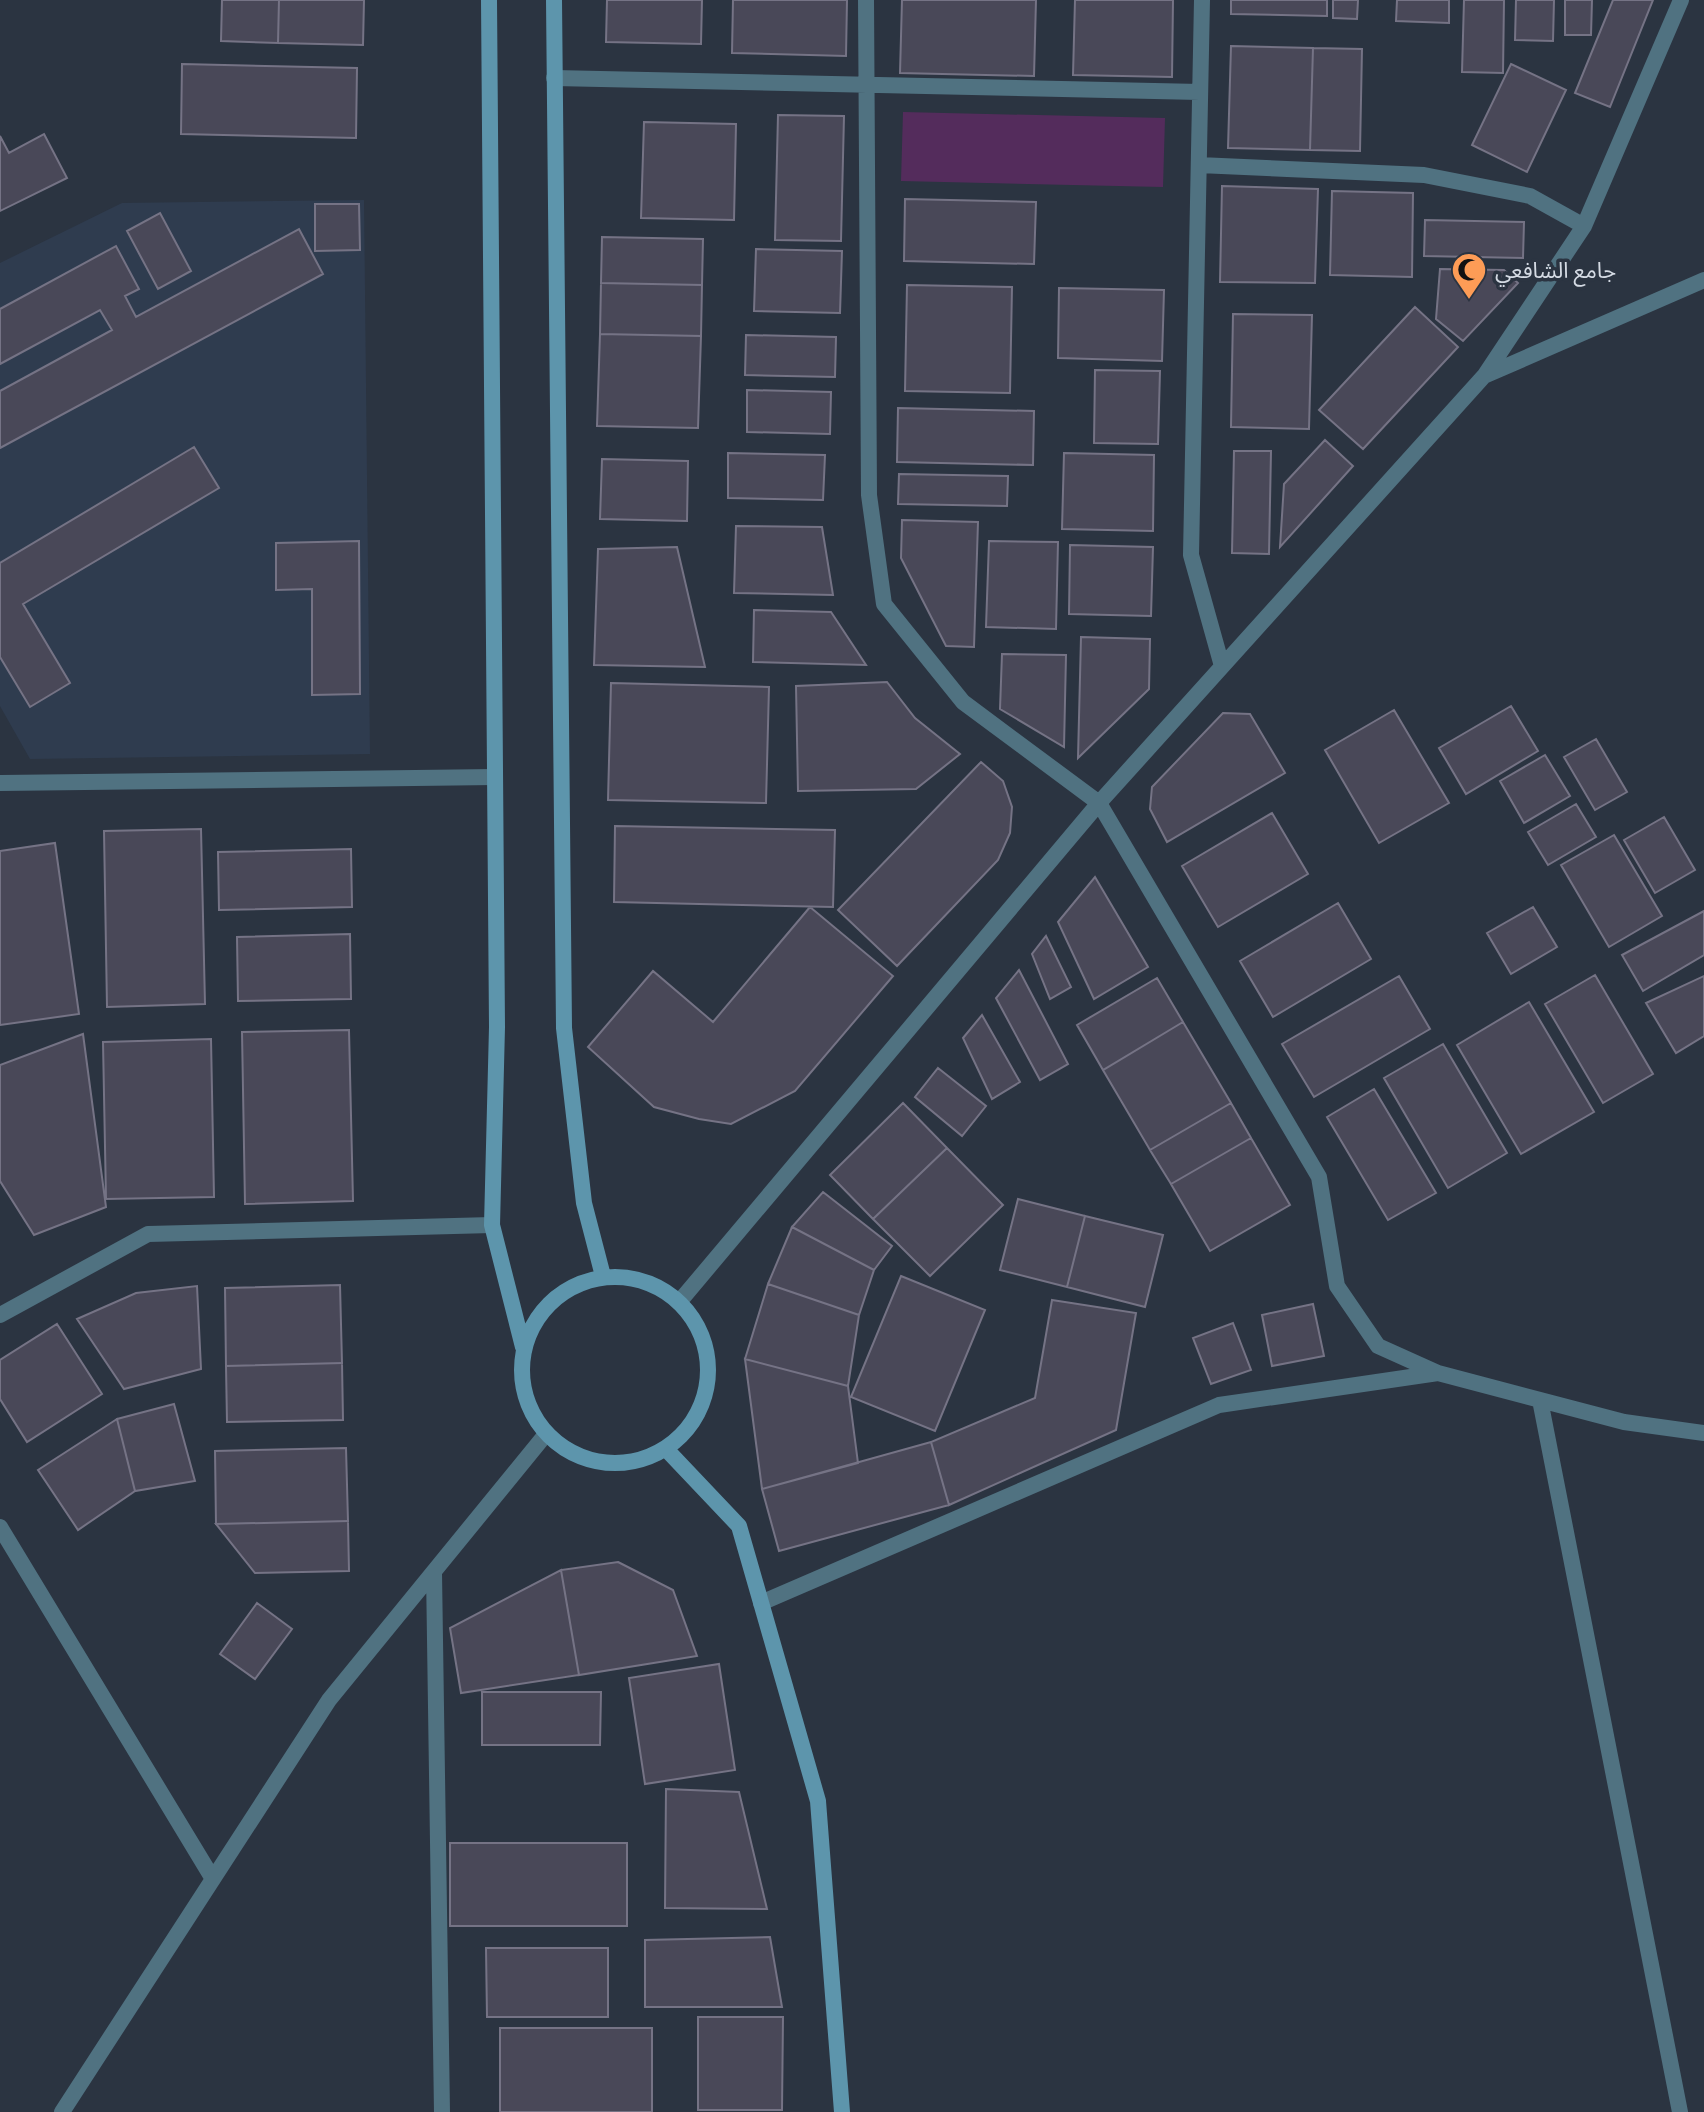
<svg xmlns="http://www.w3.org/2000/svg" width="1704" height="2112" font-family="'Archivo Narrow','Noto Sans Arabic',sans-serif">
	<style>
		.built { fill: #2f3c4f }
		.green { fill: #542c5c }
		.building { fill: #494858; stroke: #757385; stroke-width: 2 }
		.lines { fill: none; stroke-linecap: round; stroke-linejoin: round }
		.street { stroke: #507281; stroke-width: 16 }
		.secondary { stroke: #5d95ac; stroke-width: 16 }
		.labels { text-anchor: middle; stroke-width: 7; stroke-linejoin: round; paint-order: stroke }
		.poi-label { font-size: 22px; fill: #d5dbe4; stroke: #2b3441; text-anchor: start }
	</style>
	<rect width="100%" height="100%" fill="#2b3441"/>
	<!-- built -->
	<path class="built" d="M 364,200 L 370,754 L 30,759 L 0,706 L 0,263 L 122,203 Z"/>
	<!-- green -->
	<path class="green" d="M 903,112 L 1165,118 L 1163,187 L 901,181 Z"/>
	<!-- building -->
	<path class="building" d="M 222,0 L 279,0 L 278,43 L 221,41 Z
		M 279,0 L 364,0 L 363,45 L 278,43 Z
		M 607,0 L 702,0 L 701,44 L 606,42 Z
		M 733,0 L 847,0 L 846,56 L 732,53 Z
		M 902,0 L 1036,0 L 1034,76 L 900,73 Z
		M 1075,0 L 1173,0 L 1172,77 L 1073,75 Z
		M 1231,0 L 1327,0 L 1327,16 L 1231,14 Z
		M 1333,0 L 1358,0 L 1357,19 L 1333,18 Z
		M 1397,0 L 1449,0 L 1449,23 L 1396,21 Z
		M 1464,0 L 1504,0 L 1503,73 L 1462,72 Z
		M 1516,0 L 1554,0 L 1553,41 L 1515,40 Z
		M 1565,0 L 1592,0 L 1591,35 L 1565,35 Z
		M 1613,0 L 1653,0 L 1610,107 L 1575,93 Z
		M 1231,46 L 1313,48 L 1310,150 L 1228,148 Z
		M 1313,48 L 1362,49 L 1360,151 L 1310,150 Z
		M 182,64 L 357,68 L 356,138 L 181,134 Z
		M 1511,64 L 1566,90 L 1527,172 L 1472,145 Z
		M 778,115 L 844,116 L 841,241 L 775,240 Z
		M 644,122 L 736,124 L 734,220 L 641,218 Z
		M 44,134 L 67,178 L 0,211 L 0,136 L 9,153 Z
		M 1222,186 L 1318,189 L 1315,283 L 1220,282 Z
		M 1332,191 L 1413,193 L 1412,277 L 1330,275 Z
		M 905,199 L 1036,202 L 1034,264 L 904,261 Z
		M 315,204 L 359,204 L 360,250 L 315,251 Z
		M 160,213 L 191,271 L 158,289 L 127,231 Z
		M 1425,220 L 1524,222 L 1523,258 L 1424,256 Z
		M 299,229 L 323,274 L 0,448 L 0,391 L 112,330 L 100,310 L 0,364 L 0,309 L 116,246 L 139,289 L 125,296 L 136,317 Z
		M 602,237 L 703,239 L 702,285 L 601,283 Z
		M 756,249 L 842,251 L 840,313 L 754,311 Z
		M 1440,269 L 1504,270 L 1518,283 L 1463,341 L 1436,319 Z
		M 601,283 L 702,285 L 701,336 L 600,334 Z
		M 907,285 L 1012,287 L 1010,393 L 905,391 Z
		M 1059,288 L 1164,290 L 1162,361 L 1058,358 Z
		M 1415,307 L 1458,347 L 1363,449 L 1319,410 Z
		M 1233,314 L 1312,315 L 1309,429 L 1231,427 Z
		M 600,334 L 701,336 L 698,428 L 597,426 Z
		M 746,335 L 836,337 L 835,377 L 745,375 Z
		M 1095,370 L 1160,371 L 1158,444 L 1094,443 Z
		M 747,390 L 831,392 L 830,434 L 747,432 Z
		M 898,408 L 1034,411 L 1033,465 L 897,462 Z
		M 1325,440 L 1353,466 L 1280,547 L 1284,484 Z
		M 194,447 L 219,488 L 23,604 L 70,683 L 30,707 L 0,657 L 0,563 Z
		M 1234,451 L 1271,451 L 1269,554 L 1232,553 Z
		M 728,453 L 825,455 L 823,500 L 728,498 Z
		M 1064,453 L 1154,455 L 1153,531 L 1062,529 Z
		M 602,459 L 688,461 L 687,521 L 600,519 Z
		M 899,474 L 1008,476 L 1007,506 L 898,504 Z
		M 902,520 L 978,522 L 974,647 L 946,646 L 901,558 Z
		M 736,526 L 822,527 L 833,595 L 734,593 Z
		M 359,541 L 360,694 L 312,695 L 312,589 L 276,590 L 276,543 Z
		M 989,541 L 1058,542 L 1056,629 L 986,627 Z
		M 1070,545 L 1153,547 L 1151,616 L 1069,614 Z
		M 677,547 L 705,667 L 594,665 L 598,549 Z
		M 754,610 L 831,612 L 866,665 L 753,662 Z
		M 1081,637 L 1150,639 L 1149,689 L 1078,758 Z
		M 1002,654 L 1066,655 L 1064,747 L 1000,709 Z
		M 887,682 L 915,718 L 960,754 L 916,789 L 798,791 L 796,686 Z
		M 611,683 L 769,687 L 766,803 L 608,800 Z
		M 1511,706 L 1538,751 L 1466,794 L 1439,748 Z
		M 1394,710 L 1449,803 L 1379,843 L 1325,750 Z
		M 1223,713 L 1250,714 L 1285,773 L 1167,842 L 1150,809 L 1152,787 Z
		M 1596,739 L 1627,792 L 1595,810 L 1564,757 Z
		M 1545,755 L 1570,796 L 1524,823 L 1500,781 Z
		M 981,762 L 1003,781 L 1012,807 L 1010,833 L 998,860 L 897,966 L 838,910 Z
		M 1576,804 L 1596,837 L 1548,865 L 1528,832 Z
		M 1272,813 L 1308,874 L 1218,927 L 1182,866 Z
		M 1664,817 L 1695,870 L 1655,893 L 1624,840 Z
		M 615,826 L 835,830 L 833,907 L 614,902 Z
		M 201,829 L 205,1004 L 107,1007 L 104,831 Z
		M 1614,835 L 1662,916 L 1609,947 L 1561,865 Z
		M 55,843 L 79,1014 L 0,1025 L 0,851 Z
		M 351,849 L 352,907 L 219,910 L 218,852 Z
		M 1095,877 L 1148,967 L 1094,999 L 1058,922 Z
		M 1338,903 L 1371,959 L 1273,1017 L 1240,961 Z
		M 810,907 L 893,976 L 795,1091 L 731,1124 L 699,1119 L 654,1107 L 588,1047 L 653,971 L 713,1022 Z
		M 1533,907 L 1557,947 L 1511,974 L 1487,933 Z
		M 1704,911 L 1704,955 L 1643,991 L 1622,955 Z
		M 350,934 L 351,999 L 238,1001 L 237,937 Z
		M 1046,936 L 1071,987 L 1050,999 L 1032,954 Z
		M 1019,970 L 1068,1064 L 1040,1080 L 996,998 Z
		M 1595,975 L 1653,1074 L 1603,1103 L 1545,1004 Z
		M 1399,976 L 1430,1029 L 1314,1097 L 1282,1044 Z
		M 1704,976 L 1704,1036 L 1676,1053 L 1646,1003 Z
		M 1157,978 L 1183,1022 L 1103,1070 L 1077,1025 Z
		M 1529,1002 L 1594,1112 L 1521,1154 L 1457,1045 Z
		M 982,1015 L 1020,1082 L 992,1099 L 963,1038 Z
		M 1183,1022 L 1231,1103 L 1150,1150 L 1103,1070 Z
		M 349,1030 L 353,1201 L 245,1204 L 242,1032 Z
		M 83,1034 L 106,1207 L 34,1235 L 0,1181 L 0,1065 Z
		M 211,1039 L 214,1197 L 106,1199 L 103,1042 Z
		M 1443,1044 L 1507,1153 L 1448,1188 L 1384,1078 Z
		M 938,1068 L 986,1106 L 962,1136 L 915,1097 Z
		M 1374,1089 L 1436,1193 L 1388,1220 L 1327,1117 Z
		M 903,1103 L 947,1148 L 873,1219 L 830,1175 Z
		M 1231,1103 L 1251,1138 L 1171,1184 L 1150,1150 Z
		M 1251,1138 L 1290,1205 L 1210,1251 L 1171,1184 Z
		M 947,1148 L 1003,1205 L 930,1276 L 873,1219 Z
		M 823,1192 L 892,1246 L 874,1270 L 792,1227 Z
		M 1018,1199 L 1085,1216 L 1067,1287 L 1000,1270 Z
		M 1085,1216 L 1163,1235 L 1145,1307 L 1067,1287 Z
		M 792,1227 L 874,1270 L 859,1315 L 768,1284 Z
		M 901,1276 L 985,1310 L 935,1431 L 851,1397 Z
		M 768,1284 L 859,1315 L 848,1386 L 745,1359 Z
		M 340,1285 L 342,1363 L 226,1366 L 225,1288 Z
		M 197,1286 L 201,1369 L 124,1389 L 77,1319 L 136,1293 Z
		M 1052,1300 L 1136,1313 L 1116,1430 L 949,1505 L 931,1442 L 1035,1398 Z
		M 1313,1304 L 1324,1356 L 1272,1366 L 1262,1315 Z
		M 1233,1323 L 1251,1370 L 1211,1384 L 1193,1338 Z
		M 57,1324 L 102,1394 L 27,1442 L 0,1399 L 0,1360 Z
		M 745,1359 L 848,1386 L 858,1463 L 762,1489 Z
		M 342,1363 L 343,1420 L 227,1422 L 226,1366 Z
		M 174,1404 L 195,1481 L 135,1491 L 117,1419 Z
		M 117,1419 L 135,1491 L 78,1530 L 38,1470 Z
		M 931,1442 L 949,1505 L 779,1551 L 762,1489 Z
		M 346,1448 L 348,1521 L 216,1524 L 215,1451 Z
		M 348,1521 L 349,1571 L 255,1573 L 216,1524 Z
		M 618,1562 L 673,1590 L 697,1656 L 579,1675 L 561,1570 Z
		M 561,1570 L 579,1675 L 461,1693 L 450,1628 Z
		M 257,1603 L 292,1629 L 255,1679 L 220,1654 Z
		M 719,1664 L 735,1770 L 645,1784 L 629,1678 Z
		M 482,1692 L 601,1692 L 600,1745 L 482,1745 Z
		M 666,1789 L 739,1792 L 767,1909 L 665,1908 Z
		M 450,1843 L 627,1843 L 627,1926 L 450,1926 Z
		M 770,1937 L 782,2007 L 645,2007 L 645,1940 Z
		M 486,1948 L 608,1948 L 608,2017 L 487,2017 Z
		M 698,2017 L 783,2017 L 782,2110 L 698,2110 Z
		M 500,2028 L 652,2028 L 652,2112 L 500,2112 Z"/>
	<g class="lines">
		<!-- street -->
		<path class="street" d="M 866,0 L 869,495 L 884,604 L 963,702 L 1099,803 L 1319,1177 L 1337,1286 L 1378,1346 L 1438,1373
			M 1202,0 L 1191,555 L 1222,666
			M 554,78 L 1200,92
			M 1199,165 L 1424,175 L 1530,196 L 1584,226
			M 1485,375 L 1584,226 L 1681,0
			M 0,783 L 495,777
			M 680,1301 L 1099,803 L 1484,376 L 1704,280
			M 0,1315 L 148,1234 L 492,1225
			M 1540,1400 L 1680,2112
			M 0,1527 L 213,1879
			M 434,1572 L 442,2112
			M 761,1603 L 1219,1405 L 1438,1373 L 1624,1422 L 1704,1433
			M 62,2112 L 329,1700 L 546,1434"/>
		<!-- secondary -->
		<path class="secondary" d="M 489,0 L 497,1027 L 492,1225 L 523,1347
			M 554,0 L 564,1028 L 584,1203 L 603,1276
			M522 1370a93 93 0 1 1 186 0a93 93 0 1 1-186 0Z
			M 666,1449 L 739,1526 L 818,1801 L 842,2112"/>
	</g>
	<!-- icons -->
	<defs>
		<symbol id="mosque-pin" viewBox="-11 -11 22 30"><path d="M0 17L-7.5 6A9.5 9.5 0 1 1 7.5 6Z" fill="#fd9c56" stroke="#2b3441"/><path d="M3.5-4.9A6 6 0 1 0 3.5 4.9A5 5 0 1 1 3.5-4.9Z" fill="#111"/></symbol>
	</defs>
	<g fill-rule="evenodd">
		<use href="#mosque-pin" x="1449" y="250" width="40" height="54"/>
	</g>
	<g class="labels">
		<!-- poi labels -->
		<g class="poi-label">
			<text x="1495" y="278">جامع الشافعي</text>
		</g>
	</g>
</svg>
